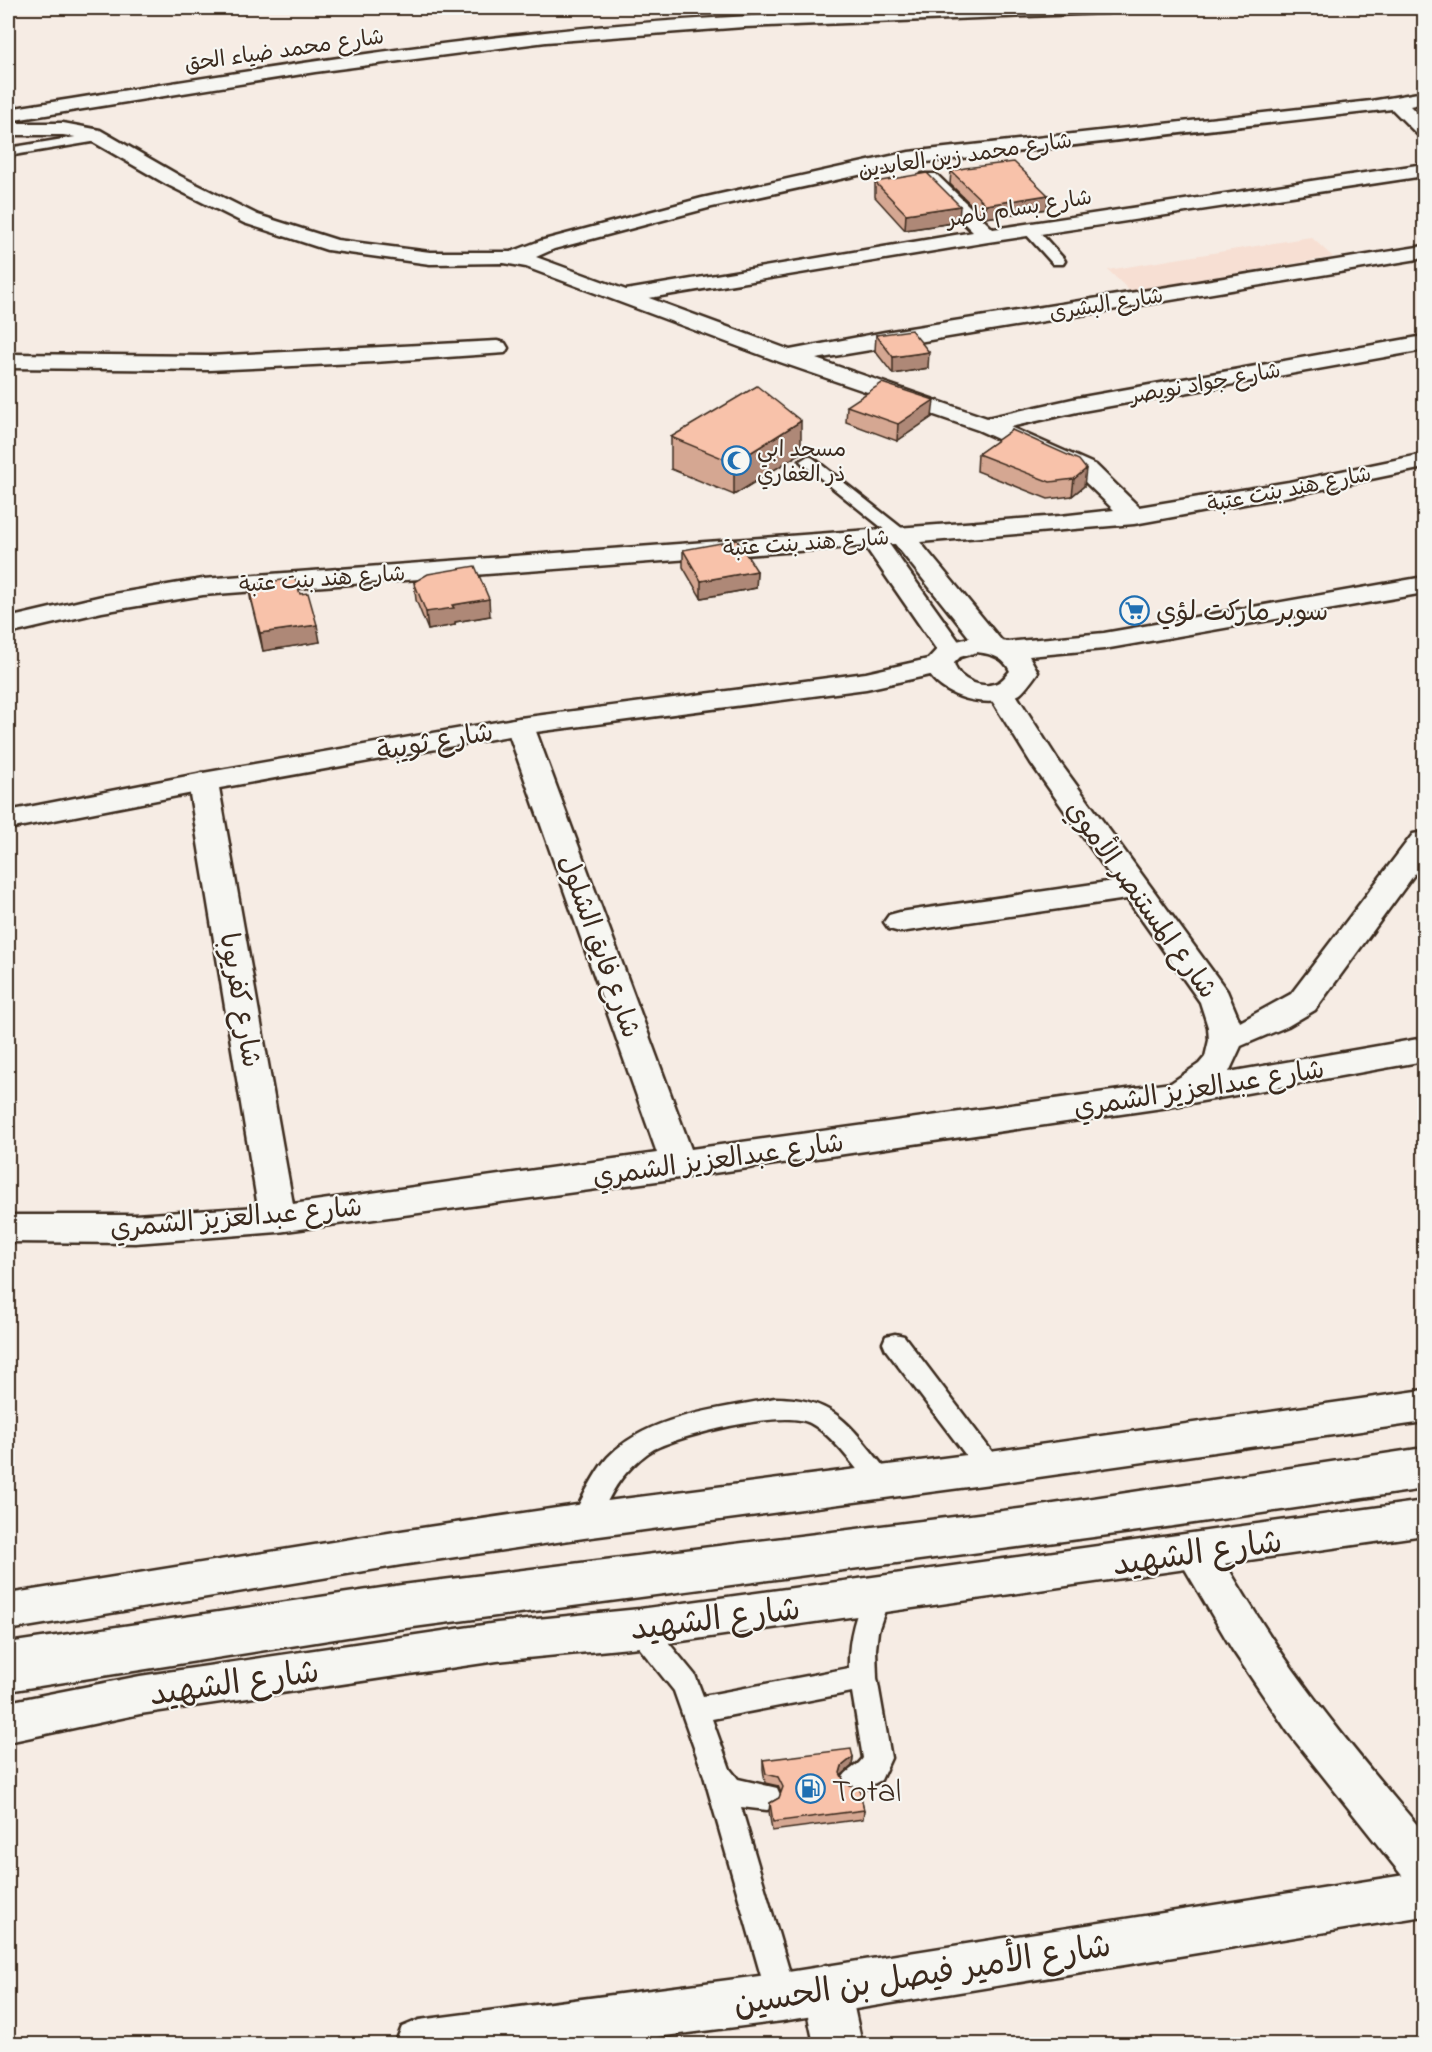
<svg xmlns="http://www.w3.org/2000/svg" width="1432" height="2052" font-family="'Indie Flower','Playpen Sans Arabic',sans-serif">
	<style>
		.built { fill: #f7dfd3 }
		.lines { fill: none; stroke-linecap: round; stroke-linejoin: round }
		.lane-casing { stroke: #3b2a1e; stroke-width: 5 }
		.street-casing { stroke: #3b2a1e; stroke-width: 5 }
		.secondary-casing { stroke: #3b2a1e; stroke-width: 5 }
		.highway-casing { stroke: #3b2a1e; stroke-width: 5 }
		.lane { fill: #f6f6f2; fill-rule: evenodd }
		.street { fill: #f6f6f2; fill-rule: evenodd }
		.secondary { fill: #f6f6f2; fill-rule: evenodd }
		.highway { fill: #f6f6f2; fill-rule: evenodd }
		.wall { fill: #d5a792; stroke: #3b2a1e; stroke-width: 1.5 }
		.shaded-wall { fill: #ae8877; stroke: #3b2a1e; stroke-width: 1.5 }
		.building { fill: #f8c2aa; stroke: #3b2a1e; stroke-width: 1.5 }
		.labels { text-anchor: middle; stroke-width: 4.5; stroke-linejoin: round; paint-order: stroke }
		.far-street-label { font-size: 22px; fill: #3b2a1e; stroke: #f6f6f2 }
		.far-poi-label { font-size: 22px; fill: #3b2a1e; stroke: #f6f6f2; text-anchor: start }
		.poi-label { font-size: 27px; fill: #3b2a1e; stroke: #f6f6f2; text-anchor: start }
		.street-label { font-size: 27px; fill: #3b2a1e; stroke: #f6f6f2 }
		.near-street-label { font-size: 33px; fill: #3b2a1e; stroke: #f6f6f2 }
		.near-poi-label { font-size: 33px; fill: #3b2a1e; stroke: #f6f6f2; text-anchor: start }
	</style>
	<rect width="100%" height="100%" fill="#f6ece4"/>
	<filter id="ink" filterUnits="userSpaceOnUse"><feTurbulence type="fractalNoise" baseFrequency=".0167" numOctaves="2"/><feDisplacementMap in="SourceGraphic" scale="12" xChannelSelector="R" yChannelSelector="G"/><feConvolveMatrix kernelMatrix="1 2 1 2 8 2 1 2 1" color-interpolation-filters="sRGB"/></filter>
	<g filter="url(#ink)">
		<!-- built -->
		<path class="built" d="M 1311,237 L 1333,257 L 1130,291 L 1108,270 Z"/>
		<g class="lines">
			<defs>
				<path id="lane" d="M 100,133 L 104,134 L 104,140 L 8,156 L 8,148 Z
					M 1030,226 L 1035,227 L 1063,258 L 1065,261 L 1063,264 L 1053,264 L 1025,233 L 1023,230 L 1025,227 Z
					M 808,456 L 813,458 L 908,533 L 910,536 L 908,539 L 896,539 L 803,464 L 800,461 Z
					M 895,1334 L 904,1336 L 999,1461 L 1003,1468 L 999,1475 L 990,1478 L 981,1475 L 886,1350 L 883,1343 L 886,1336 Z
					M 775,1398 C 839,1398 853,1431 891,1475 L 895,1482 L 891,1489 L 882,1493 L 873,1489 C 856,1469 833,1435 810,1423 C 783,1409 682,1435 654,1449 C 645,1454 633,1465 626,1473 C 612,1488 603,1511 593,1529 L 584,1532 L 575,1529 L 571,1521 C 579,1504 596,1470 608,1457 C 650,1414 719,1410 775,1398 Z
					M 1424,1448 L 1424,1489 L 1146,1530 L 391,1630 L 8,1691 L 8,1643 L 402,1585 L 1027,1508 Z
					M 877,1584 L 886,1588 L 890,1596 L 878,1631 L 876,1649 L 877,1678 L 891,1758 L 881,1780 L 855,1794 L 845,1790 L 841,1781 C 847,1768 857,1768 863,1758 L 852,1692 L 712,1719 L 730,1769 L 738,1779 L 777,1788 L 781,1797 L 777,1806 L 767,1810 L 741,1807 L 797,1997 L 793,2008 L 782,2012 L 771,2008 L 767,1997 L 704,1776 L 674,1691 L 630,1636 L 627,1628 L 630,1620 L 640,1616 L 650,1620 L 695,1675 L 703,1696 L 849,1668 C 848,1640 855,1614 868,1588 Z"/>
				<path id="street" d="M 1424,92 L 1424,103 L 1410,106 L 1424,120 L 1424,136 L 1417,134 L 1392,109 L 909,164 L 712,207 L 554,249 L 536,257 L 626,290 L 973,232 L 922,182 L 919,178 L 922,174 L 936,174 L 993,229 L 1424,164 L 1424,176 L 988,242 L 649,298 L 790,350 L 885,332 L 1424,246 L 1424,258 L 816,359 L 987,418 L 1077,398 L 1424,336 L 1424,350 L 1077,412 L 1010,427 L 1096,465 L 1139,507 L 1289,482 L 1424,454 L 1424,468 L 1289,496 L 1134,524 L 920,542 L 1001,640 L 1005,646 L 1001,652 L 991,654 L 981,652 L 895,544 L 889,544 L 965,650 L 961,656 L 951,658 L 941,656 L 865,546 L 203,595 L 102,612 L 8,634 L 8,618 L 102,596 L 203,579 L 1060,516 L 1114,510 L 1078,475 L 978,430 L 780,362 L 526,267 L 504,263 L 430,264 L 327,250 L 244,223 L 166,184 L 88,139 L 63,135 L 8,135 L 8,123 L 63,123 L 100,130 L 180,176 L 258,215 L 337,240 L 430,252 L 511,252 L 540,241 L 702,198 L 909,152 L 1371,101 Z
					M 497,341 L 505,343 L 508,348 L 505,353 L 374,362 L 209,370 L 8,368 L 8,354 L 209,356 Z
					M 1000,683 L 1010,685 L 1058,760 L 1227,991 L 1240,1022 L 1291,994 L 1413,834 L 1424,832 L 1424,861 L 1315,1010 L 1288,1026 L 1241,1046 L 1229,1072 L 1424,1038 L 1424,1061 L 1169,1107 L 679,1178 L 278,1232 L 135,1243 L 8,1242 L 8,1215 L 135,1215 L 258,1207 L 188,782 L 193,776 L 203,773 L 213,776 L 218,782 L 293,1204 L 657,1153 L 506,726 L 510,720 L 520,718 L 530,720 L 534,726 L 691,1149 L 1171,1083 L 1199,1064 L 1205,1057 L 1209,1040 L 1208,1027 L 1200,1002 L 1127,899 L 900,932 L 889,929 L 884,922 L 889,915 L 900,912 L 1114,881 L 1031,763 L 986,691 L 990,685 Z
					M 1196,1534 L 1211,1540 C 1240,1588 1269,1637 1303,1683 C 1341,1735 1382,1784 1424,1833 L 1424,1889 L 1408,1883 L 1288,1732 L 1232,1649 L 1175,1552 L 1181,1540 Z
					M 826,1965 L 843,1972 L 850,1989 L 862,2044 L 814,2044 L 802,1989 L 809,1972 Z"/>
				<path id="secondary" d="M 965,8 L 1116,8 L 1113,12 L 1107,13 L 744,27 L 546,42 L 315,72 L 8,121 L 8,109 C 186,81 365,51 545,32 C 684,17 825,12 965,8 Z
					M 1424,577 L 1424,593 L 1104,649 L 1029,656 L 1038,672 C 1033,679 1026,689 1020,694 C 993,710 947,700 930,675 L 866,689 L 520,734 L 203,791 L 8,829 L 8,811 L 203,773 L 520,718 L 866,673 L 928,659 L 941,645 L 977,636 L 1007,642 L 1104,633 ZM 977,652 C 991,654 1004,657 1010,671 C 1007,674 1003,680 999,682 C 984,691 957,680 954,663 L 960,657 Z
					M 1424,1872 L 1424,1916 L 782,2021 L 602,2044 L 395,2044 L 402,2027 L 419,2020 L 782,1973 Z"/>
				<path id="highway" d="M 1424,1390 L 1424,1422 L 990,1484 L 584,1538 L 401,1565 L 8,1630 L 8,1594 L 401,1531 L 584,1504 L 990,1452 Z
					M 1424,1501 L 1424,1535 L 640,1647 L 497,1661 L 140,1714 L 8,1742 L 8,1702 L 140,1676 L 497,1623 L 640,1609 Z"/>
			</defs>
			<!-- lane casing -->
			<use href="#lane" class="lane-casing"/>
			<!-- street casing -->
			<use href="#street" class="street-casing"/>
			<!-- secondary casing -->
			<use href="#secondary" class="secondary-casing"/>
			<!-- highway casing -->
			<use href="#highway" class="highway-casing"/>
			<!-- lane -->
			<use href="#lane" class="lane"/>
			<!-- street -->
			<use href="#street" class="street"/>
			<!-- secondary -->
			<use href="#secondary" class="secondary"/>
			<!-- highway -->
			<use href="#highway" class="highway"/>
		</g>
		<!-- wall -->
		<path class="wall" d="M 951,171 L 1047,209 L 985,218 L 950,184 Z
			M 875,182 L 959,222 L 905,230 L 875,197 Z
			M 876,335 L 928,368 L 893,374 L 875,351 Z
			M 847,406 L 932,417 L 897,441 L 846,422 Z
			M 1012,430 L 1084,486 L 1072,496 L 1048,499 L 977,471 L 978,454 Z
			M 671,437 L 801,453 L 734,495 L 671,469 Z
			M 683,550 L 757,571 L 756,588 L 701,598 L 683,567 Z
			M 414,582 L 490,616 L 455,622 L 455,625 L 428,630 L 416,600 Z
			M 248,585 L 300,594 L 320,642 L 263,651 L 251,602 Z
			M 853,1757 L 852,1766 L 841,1776 L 845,1783 L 864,1810 L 863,1819 L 772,1831 L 769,1811 L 770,1803 L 779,1798 L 781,1793 L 778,1786 L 765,1783 L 763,1769 L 763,1760 Z"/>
		<!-- shaded-wall -->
		<path class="shaded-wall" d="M 1048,195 L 1047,209 L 985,218 L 986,205 Z
			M 960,206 L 959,222 L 905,230 L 906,214 Z
			M 929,352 L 928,368 L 893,374 L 893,357 Z
			M 934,400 L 932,417 L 897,441 L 898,424 Z
			M 801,421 L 801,453 L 734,495 L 734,463 Z
			M 1086,469 L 1084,486 L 1072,496 L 1074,479 Z
			M 757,571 L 756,588 L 701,598 L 701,581 Z
			M 489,599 L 490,616 L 455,622 L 455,625 L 428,630 L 426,612 L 452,605 Z
			M 317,625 L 320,642 L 263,651 L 260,633 Z
			M 853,1757 L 852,1766 L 842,1775 L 839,1782 L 840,1773 L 842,1766 Z"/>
		<!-- building -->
		<path class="building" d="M 1014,162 L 1048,195 L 986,205 L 951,171 L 965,168 Z
			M 927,173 L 960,206 L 906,214 L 875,182 Z
			M 911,330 L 929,352 L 893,357 L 876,335 Z
			M 882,383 L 934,400 L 898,424 L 847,406 Z
			M 757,386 L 801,421 L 734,463 L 671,437 Z
			M 1012,430 L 1079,460 L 1086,469 L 1074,479 L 1050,482 L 978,454 Z
			M 737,540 L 757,571 L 701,581 L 683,550 Z
			M 475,566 L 489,599 L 452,605 L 454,608 L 426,612 L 414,582 L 428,574 Z
			M 295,578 L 300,594 L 308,593 L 317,625 L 260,633 L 248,585 Z
			M 851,1749 L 853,1757 L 842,1766 L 840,1773 L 845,1783 L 855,1787 L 859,1786 L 864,1810 L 773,1822 L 770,1803 L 779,1798 L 783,1787 L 778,1777 L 766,1774 L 763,1760 Z"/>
	</g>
	<!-- icons -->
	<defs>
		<symbol id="mosque-ring" viewBox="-11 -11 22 22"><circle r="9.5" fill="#f6f6f2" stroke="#1f6fb2" stroke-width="1.5"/><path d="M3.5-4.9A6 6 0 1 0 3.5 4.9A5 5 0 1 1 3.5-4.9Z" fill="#1f6fb2"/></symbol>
		<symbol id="supermarket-ring" viewBox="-11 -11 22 22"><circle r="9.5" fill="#f6f6f2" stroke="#1f6fb2" stroke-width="1.5"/><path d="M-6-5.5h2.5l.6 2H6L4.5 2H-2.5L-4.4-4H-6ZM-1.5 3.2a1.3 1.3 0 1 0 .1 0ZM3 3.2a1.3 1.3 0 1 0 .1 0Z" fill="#1f6fb2"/></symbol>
		<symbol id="fuel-ring" viewBox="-11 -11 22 22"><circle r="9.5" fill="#f6f6f2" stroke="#1f6fb2" stroke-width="1.5"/><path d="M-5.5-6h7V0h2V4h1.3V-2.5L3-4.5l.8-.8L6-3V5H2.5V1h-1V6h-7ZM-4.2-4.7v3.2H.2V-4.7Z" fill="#1f6fb2"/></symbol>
	</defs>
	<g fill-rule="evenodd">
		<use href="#mosque-ring" x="720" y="444" width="33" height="33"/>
		<use href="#supermarket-ring" x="1118" y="594" width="33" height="33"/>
		<use href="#fuel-ring" x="794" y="1772" width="33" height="33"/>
	</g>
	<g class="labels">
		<!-- far-street labels -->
		<g class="far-street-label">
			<text transform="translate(284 49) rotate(-8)" y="8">شارع محمد ضياء الحق</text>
			<text transform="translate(965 154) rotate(-8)" y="8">شارع محمد زين العابدين</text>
			<text transform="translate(1019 207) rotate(-9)" y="8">شارع بسام ناصر</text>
			<text transform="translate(1106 303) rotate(-9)" y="8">شارع البشرى</text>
			<text transform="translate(1205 382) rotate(-10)" y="8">شارع جواد نويصر</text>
			<text transform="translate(1289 488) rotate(-11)" y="8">شارع هند بنت عتبة</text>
			<text transform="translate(806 542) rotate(-4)" y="8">شارع هند بنت عتبة</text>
			<text transform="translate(322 578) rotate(-4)" y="8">شارع هند بنت عتبة</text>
		</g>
		<!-- far-poi labels -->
		<g class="far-poi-label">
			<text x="757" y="456">مسحد ابي<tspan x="757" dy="25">ذر الغفاري</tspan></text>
		</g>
		<!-- poi labels -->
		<g class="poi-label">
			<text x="1156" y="620">سوبر ماركت لؤي</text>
		</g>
		<!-- street labels -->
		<g class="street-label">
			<text transform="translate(435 741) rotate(-10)" y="9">شارع ثويبة</text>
			<text transform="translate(1142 899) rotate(54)" y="9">شارع المستنصر الأموي</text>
			<text transform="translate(600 946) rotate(70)" y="9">شارع فايق الشلول</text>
			<text transform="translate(241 1000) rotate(80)" y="9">شارع كفريوبا</text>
			<text transform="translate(1199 1088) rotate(-9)" y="9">شارع عبدالعزيز الشمري</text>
			<text transform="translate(718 1159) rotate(-8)" y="9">شارع عبدالعزيز الشمري</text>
			<text transform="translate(236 1217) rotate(-5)" y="9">شارع عبدالعزيز الشمري</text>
		</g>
		<!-- near-street labels -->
		<g class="near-street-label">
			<text transform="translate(1197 1551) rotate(-8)" y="12">شارع الشهيد</text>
			<text transform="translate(715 1617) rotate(-7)" y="12">شارع الشهيد</text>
			<text transform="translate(234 1681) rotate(-8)" y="12">شارع الشهيد</text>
			<text transform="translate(922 1973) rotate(-9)" y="12">شارع الأمير فيصل بن الحسين</text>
		</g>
		<!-- near-poi labels -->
		<g class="near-poi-label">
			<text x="832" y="1801">Total</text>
		</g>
	</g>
	<!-- margin -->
	<rect width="1432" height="2052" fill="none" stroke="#f6f6f2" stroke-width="30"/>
	<rect x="15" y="15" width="1402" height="2022" fill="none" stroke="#3b2a1e" stroke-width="2" filter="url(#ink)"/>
</svg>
